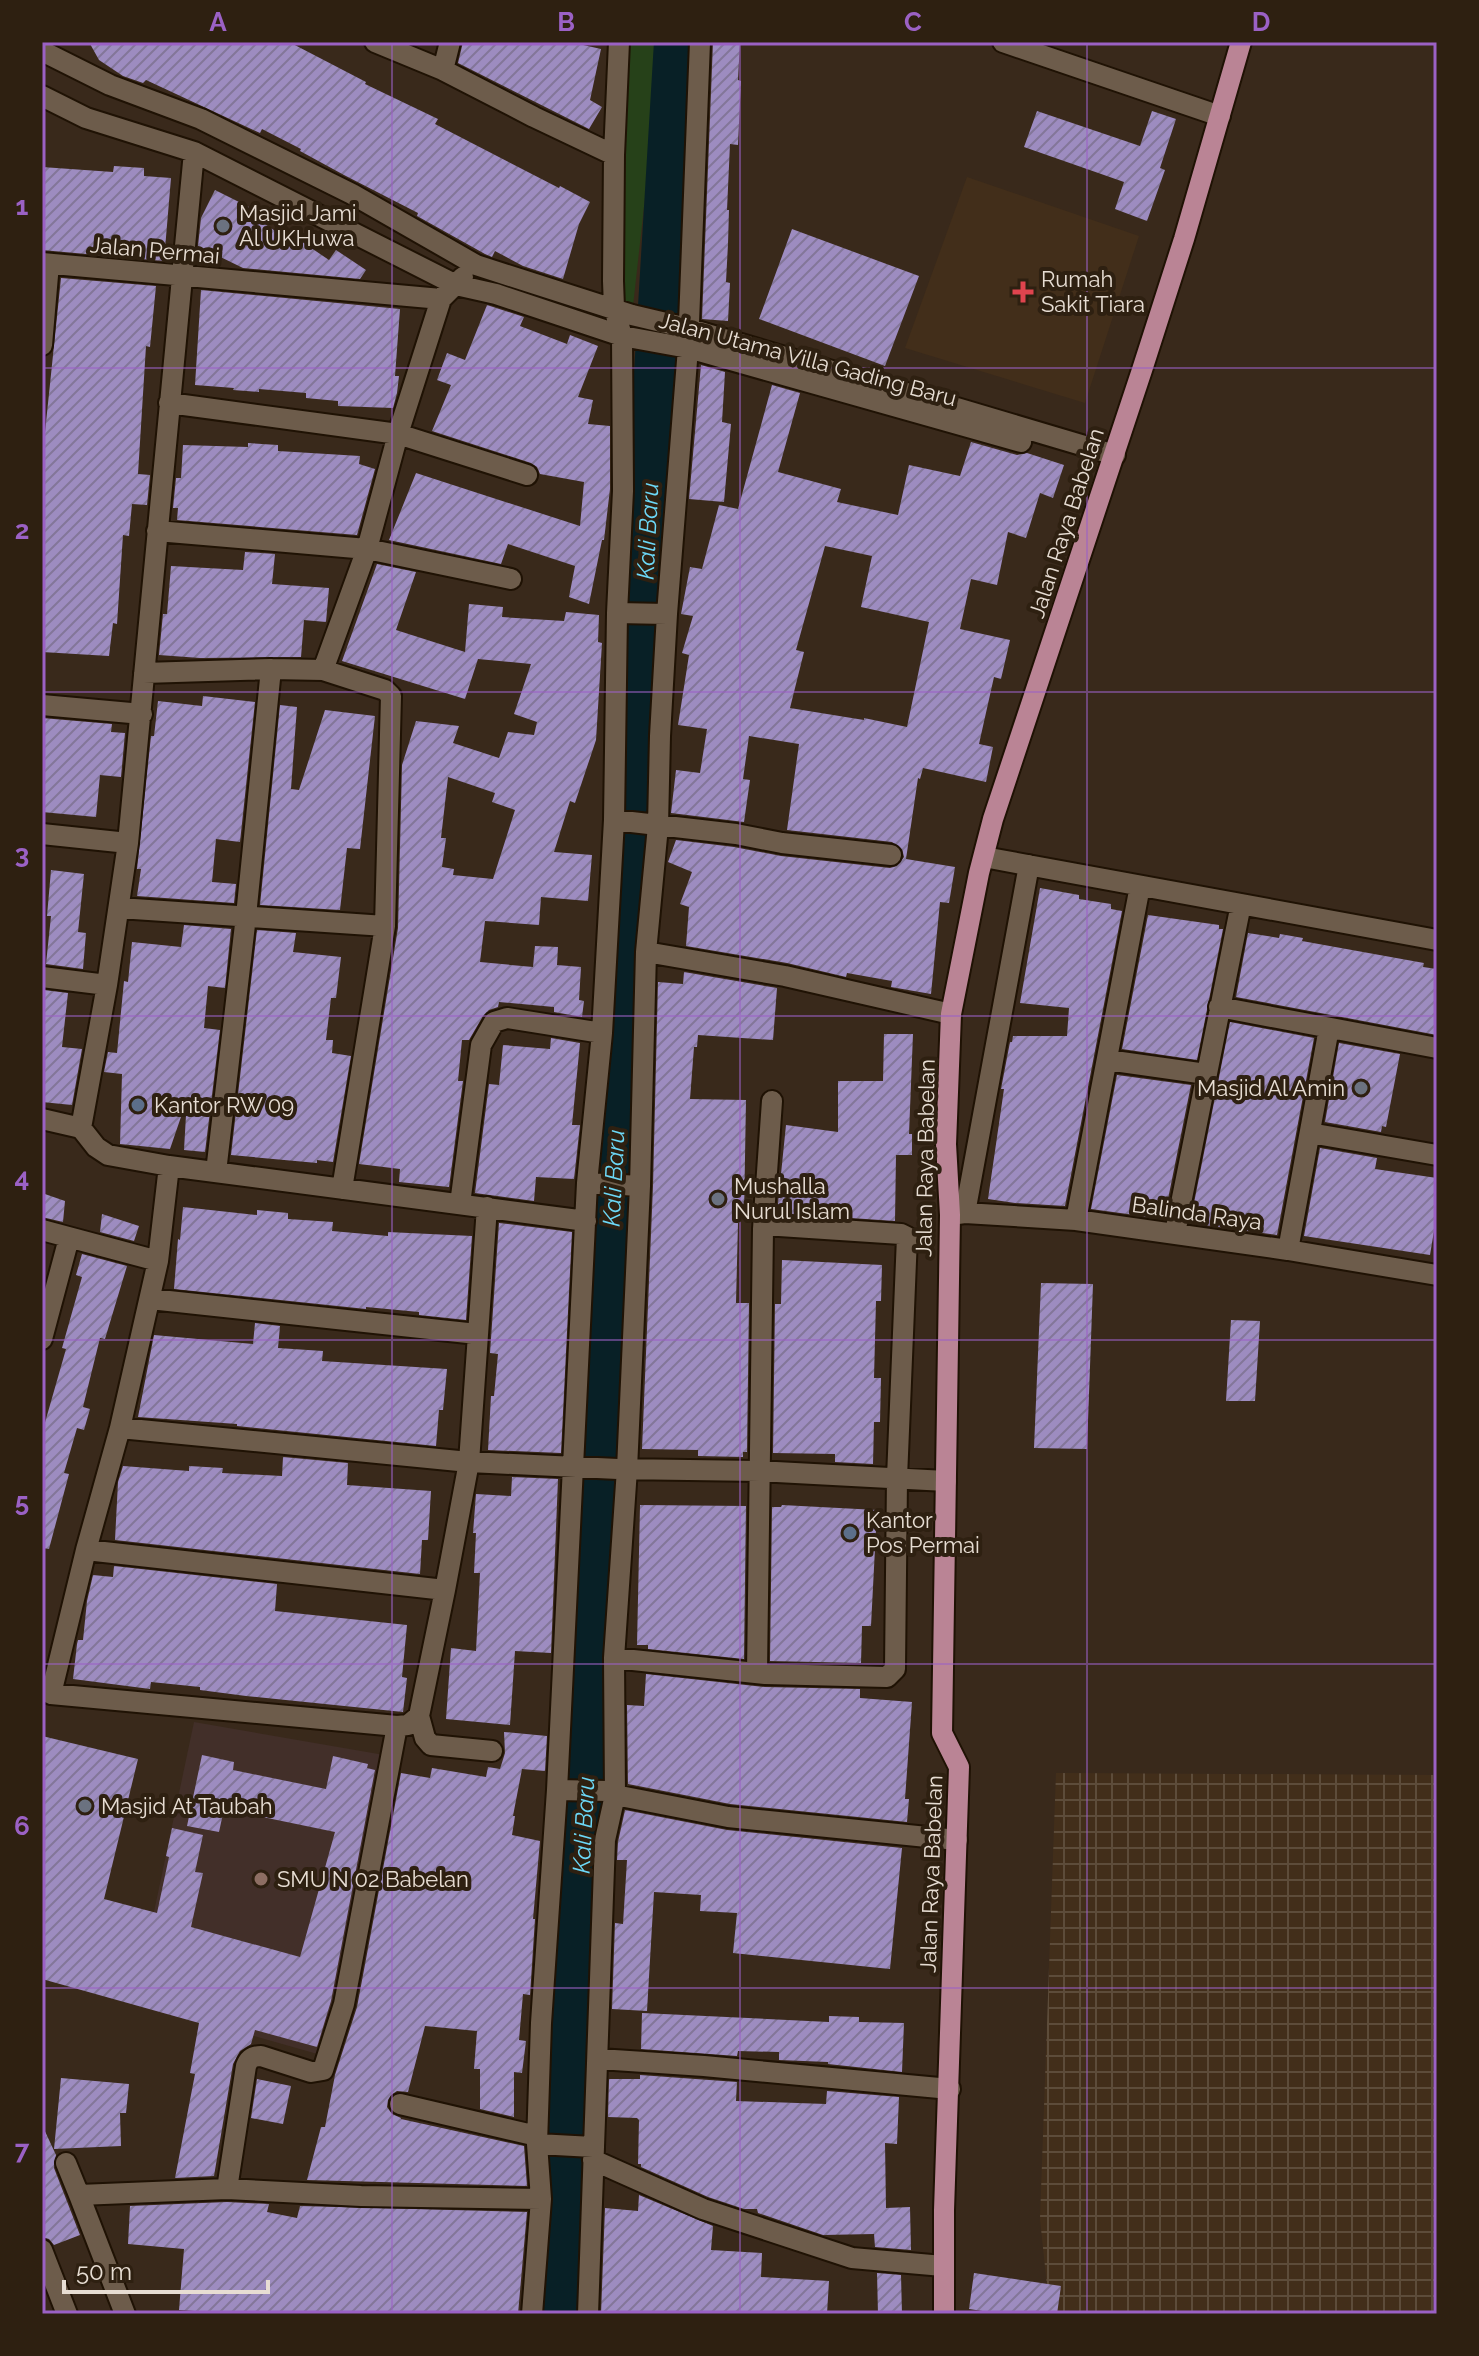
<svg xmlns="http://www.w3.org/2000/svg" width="1479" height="2356" font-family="Raleway,sans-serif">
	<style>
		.industrial { fill: url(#industrial-grid) }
		.education { fill: #422f29 }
		.built { fill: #422e1a }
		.green { fill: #264119 }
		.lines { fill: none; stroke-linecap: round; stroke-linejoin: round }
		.river { stroke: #082026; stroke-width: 48 }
		.building { fill: url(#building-hatch); fill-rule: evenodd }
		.minor-casing { stroke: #1f1204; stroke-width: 24 }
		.primary-casing { stroke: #1f1204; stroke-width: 24 }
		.minor { stroke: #6d5c4b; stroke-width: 20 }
		.primary { stroke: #ba8495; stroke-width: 20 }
		.grid { fill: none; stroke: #9b61c5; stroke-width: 2; stroke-opacity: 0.55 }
		.worship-dot { fill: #6b7280; stroke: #2e2011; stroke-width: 3 }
		.health-dot { fill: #e0444e; stroke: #2e2011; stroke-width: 3 }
		.service-dot { fill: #5c6f8a; stroke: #2e2011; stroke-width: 3 }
		.education-dot { fill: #8d6e63; stroke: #2e2011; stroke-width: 3 }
		.labels { text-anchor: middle; stroke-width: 8; stroke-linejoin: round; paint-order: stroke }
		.poi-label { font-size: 22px; fill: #e7ddd3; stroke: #2e2011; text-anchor: start }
		.street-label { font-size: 22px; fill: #e7ddd3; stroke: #2e2011 }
		.water-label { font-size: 24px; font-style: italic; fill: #6cd8f7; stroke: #2e2011 }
		.neatline { fill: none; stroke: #9b61c5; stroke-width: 3 }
		.grid-label { font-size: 26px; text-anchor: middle; font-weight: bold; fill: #9b61c5 }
	</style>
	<defs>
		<pattern id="industrial-grid" width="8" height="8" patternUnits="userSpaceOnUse" patternTransform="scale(2)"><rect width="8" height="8" fill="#422e1a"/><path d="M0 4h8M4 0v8" fill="none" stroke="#5d4c3a"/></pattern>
		<pattern id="building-hatch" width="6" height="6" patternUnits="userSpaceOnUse" patternTransform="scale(2)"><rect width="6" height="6" fill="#9d8cc0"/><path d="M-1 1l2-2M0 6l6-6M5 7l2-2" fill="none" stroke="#837699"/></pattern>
	</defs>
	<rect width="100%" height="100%" fill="#39291b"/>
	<!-- industrial -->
	<path class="industrial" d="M 1056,1773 L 1437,1775 L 1437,2314 L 1050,2314 L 1040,2219 Z"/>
	<!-- education -->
	<path class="education" d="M 194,1722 L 390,1756 L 321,2055 L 135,2002 Z"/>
	<!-- built -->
	<path class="built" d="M 967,177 L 1139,236 L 1085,403 L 905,348 Z"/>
	<!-- green -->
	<path class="green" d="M 619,42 L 655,42 L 649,162 L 632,315 L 614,308 Z"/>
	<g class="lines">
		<!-- river -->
		<path class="river" d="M 555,2314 L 572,2085 L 629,853 L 678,42"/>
	</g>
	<!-- building -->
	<path class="building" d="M 89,42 L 289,42 L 316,56 L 366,82 L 365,84 L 438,119 L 435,124 L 559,188 L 560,186 L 590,202 L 579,224 L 563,279 L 523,266 L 495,251 L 492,257 L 485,254 L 417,216 L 418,213 L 344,175 L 300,151 L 301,149 L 262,129 L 260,133 L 146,80 L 143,83 L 123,76 L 99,60 Z
		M 463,42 L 570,42 L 601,49 L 590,100 L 602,107 L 589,129 L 458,63 Z
		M 713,42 L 740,42 L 738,80 L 741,81 L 738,145 L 730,144 L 727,210 L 729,210 L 728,244 L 726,282 L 730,283 L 728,321 L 702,319 Z
		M 1037,111 L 1140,146 L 1152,111 L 1176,119 L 1160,168 L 1165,170 L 1147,221 L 1115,209 L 1124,182 L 1024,147 Z
		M 114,166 L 144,168 L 144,176 L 171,178 L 164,261 L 42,250 L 42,167 L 113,172 Z
		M 215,190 L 257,211 L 254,217 L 292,242 L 295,237 L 329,260 L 336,250 L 366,270 L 360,279 L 243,268 L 198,246 L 201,218 Z
		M 792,229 L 919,276 L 885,366 L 759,319 Z
		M 61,278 L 156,286 L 150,347 L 146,346 L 138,474 L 150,475 L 147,505 L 132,504 L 129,536 L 123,535 L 117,624 L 113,623 L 109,656 L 42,652 L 42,461 Z
		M 201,290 L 400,309 L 395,376 L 399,376 L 397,393 L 393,408 L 338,406 L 338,401 L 306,398 L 306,393 L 259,389 L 259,392 L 233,390 L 234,388 L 195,385 Z
		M 487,305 L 524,317 L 520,326 L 567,344 L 570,335 L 598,346 L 578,397 L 593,400 L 588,424 L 610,426 L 610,489 L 604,540 L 602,540 L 589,604 L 569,597 L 575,566 L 508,544 L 501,564 L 389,540 L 416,473 L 580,526 L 584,482 L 540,474 L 537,467 L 531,463 L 432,431 L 451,385 L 437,380 L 447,353 L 465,360 Z
		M 701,365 L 725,372 L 722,422 L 731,424 L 724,502 L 689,499 Z
		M 772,385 L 800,393 L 778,472 L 841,489 L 837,502 L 898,515 L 909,465 L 960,476 L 971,442 L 1017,455 L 1027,453 L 1064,465 L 1053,498 L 1040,493 L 1026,538 L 1008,532 L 997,585 L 971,579 L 960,629 L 1010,640 L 1001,679 L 994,677 L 979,744 L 993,747 L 986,782 L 923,768 L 920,779 L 918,778 L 906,859 L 955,867 L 949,903 L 940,902 L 931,994 L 891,987 L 892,981 L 847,973 L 846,977 L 787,963 L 686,946 L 689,907 L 680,904 L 692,872 L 668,862 L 676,840 L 734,847 L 781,856 L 890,868 L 897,866 L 904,857 L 902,849 L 892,842 L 787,830 L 799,744 L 749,736 L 743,779 L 750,780 L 744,822 L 671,813 L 676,770 L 700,773 L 707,729 L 678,725 L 689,655 L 682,653 L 693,616 L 681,614 L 690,567 L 702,569 L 719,505 L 738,509 ZM 825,546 L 872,556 L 861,607 L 929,622 L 907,727 L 864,718 L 864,720 L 790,708 L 804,652 L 796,650 Z
		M 248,443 L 278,445 L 278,451 L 360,456 L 359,464 L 375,469 L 357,535 L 177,520 L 178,508 L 173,508 L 176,478 L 181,478 L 183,445 L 248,447 Z
		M 245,552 L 275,554 L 272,584 L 329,588 L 326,622 L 304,620 L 301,657 L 200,658 L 159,655 L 163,614 L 167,614 L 171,566 L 243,570 Z
		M 377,564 L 416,572 L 396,630 L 465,652 L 469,604 L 503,607 L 502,617 L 564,621 L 566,612 L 599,615 L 598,642 L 602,643 L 596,740 L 575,803 L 570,801 L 554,852 L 592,855 L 588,901 L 541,897 L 539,925 L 485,921 L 480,962 L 533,967 L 535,946 L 558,947 L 557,965 L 581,967 L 579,1000 L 584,1001 L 582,1017 L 554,1012 L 554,1007 L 499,1002 L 498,1007 L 489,1010 L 483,1016 L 469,1040 L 462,1040 L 458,1081 L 463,1081 L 449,1187 L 399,1182 L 400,1169 L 359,1164 L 398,928 L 402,765 L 416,721 L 459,726 L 453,743 L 499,758 L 508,732 L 534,735 L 537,722 L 514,714 L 531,664 L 478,659 L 465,699 L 342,661 ZM 448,777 L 495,793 L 492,802 L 515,810 L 493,879 L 453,875 L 454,869 L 442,867 L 446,838 L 441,838 Z
		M 203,696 L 255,702 L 240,842 L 216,839 L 212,882 L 236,884 L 234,903 L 137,896 L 141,869 L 137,869 L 151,736 L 154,736 L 158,701 L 202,706 Z
		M 280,705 L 297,707 L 291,789 L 299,790 L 325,710 L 375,716 L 360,849 L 347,848 L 340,910 L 260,905 Z
		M 42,718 L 112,724 L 111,732 L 125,733 L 121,777 L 100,775 L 96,817 L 42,812 Z
		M 51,870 L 84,874 L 78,932 L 86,933 L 83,969 L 46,964 L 51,916 L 47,916 Z
		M 1040,888 L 1079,895 L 1079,899 L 1111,904 L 1111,909 L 1122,911 L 1065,1206 L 1015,1203 L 988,1199 L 1004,1089 L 1001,1089 L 1010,1042 L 1012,1042 L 1013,1036 L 1067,1036 L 1069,1008 L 1020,1003 Z
		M 1148,915 L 1219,925 L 1219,929 L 1223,929 L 1197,1060 L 1122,1049 Z
		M 184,925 L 231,929 L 225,988 L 208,986 L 204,1028 L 220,1030 L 205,1152 L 184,1150 L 186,1115 L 182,1114 L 170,1149 L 120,1144 L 122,1074 L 104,1072 L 108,1052 L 117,1053 L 124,981 L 128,982 L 132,942 L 181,947 Z
		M 257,930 L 296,933 L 293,952 L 341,957 L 336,998 L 331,998 L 326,1040 L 333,1040 L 332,1053 L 351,1056 L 333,1162 L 317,1160 L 317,1163 L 231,1155 Z
		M 1248,933 L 1279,938 L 1280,934 L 1303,938 L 1302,941 L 1424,963 L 1423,967 L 1437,969 L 1437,1035 L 1236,997 Z
		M 684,972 L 777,988 L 773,1040 L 698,1035 L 697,1047 L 694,1047 L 690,1099 L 746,1100 L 744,1216 L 741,1216 L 740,1223 L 738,1223 L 736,1303 L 749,1303 L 747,1452 L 743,1452 L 743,1457 L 698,1456 L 698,1450 L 642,1449 L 653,1186 L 658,982 L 683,984 Z
		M 44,990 L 68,993 L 62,1047 L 82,1049 L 72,1105 L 42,1102 Z
		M 1230,1022 L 1314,1038 L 1277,1235 L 1190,1223 Z
		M 884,1034 L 913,1034 L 909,1134 L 912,1134 L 912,1155 L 896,1155 L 895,1221 L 777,1213 L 786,1125 L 838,1132 L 838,1081 L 883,1081 Z
		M 551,1038 L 580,1043 L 572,1125 L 580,1125 L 574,1179 L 536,1177 L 534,1201 L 475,1193 L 489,1084 L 499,1085 L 503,1045 L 550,1049 Z
		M 1339,1043 L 1400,1054 L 1386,1127 L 1382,1126 L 1381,1132 L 1325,1122 Z
		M 1117,1075 L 1191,1085 L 1164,1219 L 1091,1209 Z
		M 1320,1148 L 1377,1158 L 1375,1169 L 1437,1178 L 1437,1213 L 1430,1255 L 1304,1236 Z
		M 42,1193 L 65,1201 L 63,1222 L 42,1217 Z
		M 183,1207 L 257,1215 L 257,1210 L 288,1213 L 288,1219 L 333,1222 L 332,1231 L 388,1236 L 388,1232 L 472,1236 L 466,1320 L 419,1315 L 419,1312 L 366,1307 L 366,1309 L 174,1289 L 178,1239 L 180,1240 Z
		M 102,1214 L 139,1226 L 134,1241 L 100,1232 Z
		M 499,1223 L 572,1232 L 561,1453 L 488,1450 L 491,1396 L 494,1396 L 498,1354 L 490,1353 Z
		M 82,1254 L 127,1266 L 105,1339 L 100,1338 L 83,1407 L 90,1409 L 84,1430 L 77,1428 L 64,1473 L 69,1474 L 49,1549 L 42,1548 L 42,1433 L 66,1349 L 62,1348 L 82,1277 L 76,1275 Z
		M 782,1260 L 882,1265 L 881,1301 L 876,1301 L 874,1378 L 881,1378 L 880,1422 L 874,1422 L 873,1464 L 835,1462 L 835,1454 L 773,1453 L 775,1304 L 781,1304 Z
		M 1041,1283 L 1093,1284 L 1087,1449 L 1034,1448 Z
		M 1231,1320 L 1260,1321 L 1255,1401 L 1226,1401 Z
		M 255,1323 L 280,1326 L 278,1348 L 323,1351 L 322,1361 L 447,1369 L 443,1410 L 439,1410 L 436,1446 L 237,1426 L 237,1424 L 138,1417 L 154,1335 L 253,1344 Z
		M 283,1457 L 348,1463 L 347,1485 L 431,1491 L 428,1540 L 422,1540 L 420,1574 L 115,1540 L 118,1482 L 123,1466 L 189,1471 L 189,1466 L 223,1468 L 222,1473 L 282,1476 Z
		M 512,1477 L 558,1479 L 551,1653 L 515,1651 L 510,1725 L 446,1719 L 451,1648 L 476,1651 L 480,1573 L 474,1573 L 476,1533 L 473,1533 L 476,1494 L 511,1496 Z
		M 640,1505 L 746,1506 L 744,1659 L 648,1649 L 648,1645 L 637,1645 Z
		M 782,1505 L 877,1510 L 871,1626 L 862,1626 L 861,1663 L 770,1661 L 772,1507 L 781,1507 Z
		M 114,1566 L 277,1584 L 275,1611 L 407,1625 L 402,1677 L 407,1678 L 403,1712 L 246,1696 L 200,1690 L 200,1687 L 151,1682 L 150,1689 L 73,1679 L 77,1644 L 78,1640 L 83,1640 L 87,1601 L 93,1575 L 113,1577 Z
		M 646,1674 L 765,1687 L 860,1689 L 860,1698 L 912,1702 L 905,1799 L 909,1799 L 907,1822 L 730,1804 L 628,1784 L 627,1705 L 644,1706 Z
		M 504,1732 L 547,1736 L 545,1771 L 522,1769 L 513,1816 L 515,1816 L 512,1835 L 540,1841 L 533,1919 L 535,1919 L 530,1995 L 523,1994 L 519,2040 L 526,2041 L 522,2073 L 514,2072 L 514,2117 L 480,2109 L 480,2069 L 474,2069 L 477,2031 L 425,2026 L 408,2092 L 397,2091 L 391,2095 L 388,2100 L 387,2107 L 392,2114 L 401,2118 L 401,2119 L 524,2146 L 527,2186 L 307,2180 L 321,2127 L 325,2127 L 335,2075 L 357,2007 L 401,1773 L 430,1778 L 432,1768 L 486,1777 L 488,1767 L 500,1769 L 505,1753 Z
		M 42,1736 L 138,1759 L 104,1899 L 157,1913 L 169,1857 L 166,1856 L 172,1828 L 203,1835 L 195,1872 L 203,1873 L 191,1927 L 300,1957 L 335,1832 L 224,1809 L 219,1832 L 187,1826 L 202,1755 L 234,1762 L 233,1770 L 326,1789 L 333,1756 L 368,1764 L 367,1768 L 375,1770 L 331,2001 L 317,2047 L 255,2030 L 251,2044 L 240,2051 L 233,2064 L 214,2176 L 175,2178 L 195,2074 L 190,2073 L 199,2023 L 42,1979 Z
		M 625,1810 L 727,1830 L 902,1848 L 890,1969 L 733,1953 L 737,1913 L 700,1911 L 701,1895 L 654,1892 L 647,2011 L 612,2009 L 615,1923 L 623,1924 L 627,1860 L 617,1860 L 618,1842 Z
		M 642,2013 L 829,2022 L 829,2016 L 859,2017 L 859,2022 L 904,2023 L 902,2072 L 828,2064 L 828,2062 L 779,2060 L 779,2052 L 738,2051 L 737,2056 L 641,2049 Z
		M 640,2075 L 737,2082 L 736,2101 L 826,2104 L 827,2091 L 899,2097 L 897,2144 L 885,2143 L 886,2208 L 910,2207 L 911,2250 L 875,2247 L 874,2234 L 823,2235 L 758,2213 L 757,2209 L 744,2209 L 708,2197 L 641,2167 L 641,2164 L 638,2164 L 639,2120 L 637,2118 L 608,2117 L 609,2079 L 640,2079 Z
		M 61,2078 L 129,2084 L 126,2113 L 120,2113 L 121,2146 L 54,2149 Z
		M 257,2079 L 291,2086 L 283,2124 L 251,2118 Z
		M 43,2127 L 56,2155 L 54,2168 L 80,2235 L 54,2245 L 49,2239 L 42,2237 Z
		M 639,2195 L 713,2226 L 711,2250 L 762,2253 L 761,2277 L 829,2281 L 827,2314 L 601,2314 L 605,2208 L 638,2211 Z
		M 227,2202 L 269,2204 L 267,2212 L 297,2218 L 300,2206 L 527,2212 L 518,2314 L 210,2314 L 210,2312 L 179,2310 L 184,2249 L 128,2244 L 130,2206 Z
		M 877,2273 L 901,2275 L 902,2314 L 878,2314 Z
		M 974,2273 L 1061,2286 L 1057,2314 L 1003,2314 L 969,2309 Z"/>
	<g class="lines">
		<defs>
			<path id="minor" d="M 375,42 L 443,70 L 534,117 L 614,155
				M 1003,42 L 1220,116
				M 42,51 L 110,85 L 201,119 L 352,194 L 476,265 L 632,315 L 687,328 L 1115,455
				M 443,70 L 450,42
				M 42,96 L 86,118 L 194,152 L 456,285 L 496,294 L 622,336 L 688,348 L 1021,442
				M 42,263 L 441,299 L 463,277
				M 42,345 L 49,264
				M 169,403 L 398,434 L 527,475
				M 157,531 L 367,549 L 511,579
				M 617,613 L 667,614
				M 323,670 L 367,549 L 398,434 L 441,299
				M 144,673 L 271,669 L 323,670 L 385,690 L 391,696 L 385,926 L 342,1189
				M 42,705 L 142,714
				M 614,820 L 736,834 L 782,843 L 891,855
				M 42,834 L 128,843
				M 984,857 L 1437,940
				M 119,908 L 385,926
				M 646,952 L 785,976 L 951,1014
				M 42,977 L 107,985
				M 1219,1007 L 1437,1048
				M 1107,1060 L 1206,1074
				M 42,1119 L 81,1128 L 96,1147 L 108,1155 L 169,1166 L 586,1221
				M 81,1128 L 107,985 L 128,843 L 194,152
				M 1310,1133 L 1437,1155
				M 169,1166 L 158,1261 L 120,1428 L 86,1550 L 51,1694 L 397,1726 L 408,1725 L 419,1716 L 445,1590 L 469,1462 L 487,1207
				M 216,1172 L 246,916 L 271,669
				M 587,1183 L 640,1186
				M 460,1204 L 481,1045 L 494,1022 L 507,1018 L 602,1033
				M 965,1213 L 1029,865
				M 950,1215 L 965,1213 L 1076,1220 L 1288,1250 L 1437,1275
				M 1076,1220 L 1140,886
				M 42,1230 L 158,1261
				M 1175,1233 L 1241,904
				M 1288,1250 L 1329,1028
				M 150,1299 L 477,1334
				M 42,1339 L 69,1238
				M 120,1428 L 469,1462 L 618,1469 L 759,1471 L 946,1481
				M 86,1550 L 445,1590
				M 614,1658 L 765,1674 L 887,1677 L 895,1669 L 897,1478 L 907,1237 L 901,1234 L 764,1225
				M 757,1672 L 763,1229 L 772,1101
				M 419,1716 L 425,1738 L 431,1745 L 492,1751
				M 557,1790 L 607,1791 L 615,1795 L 728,1817 L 957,1840
				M 599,2059 L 704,2066 L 950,2089
				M 400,2104 L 537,2136
				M 537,2144 L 593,2147
				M 593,2160 L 703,2209 L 852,2258 L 943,2266
				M 66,2163 L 79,2195 L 227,2189 L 361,2196 L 541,2199
				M 227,2189 L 246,2066 C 249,2058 253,2056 261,2056 L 311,2072 L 323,2070 L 344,2004 L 397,1726
				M 79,2195 L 125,2314
				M 42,2250 L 67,2314
				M 532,2314 L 541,2199 L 537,2144 L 541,2023 L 557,1790 L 587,1183 L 602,1033 L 614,820 L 617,613 L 623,491 L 622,336 L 614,308 L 613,281 L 614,155 L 619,42
				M 588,2314 L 605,1840 L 615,1795 L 614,1658 L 627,1469 L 640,1186 L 646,952 L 658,826 L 660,736 L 667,614 L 688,348 L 700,42"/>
			<path id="primary" d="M 944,2314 L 944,2210 L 959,1767 L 942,1733 L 950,1215 L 946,1144 L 951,1014 L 979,873 L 993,819 L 1142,370 L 1184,239 L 1241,42"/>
		</defs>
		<!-- minor casing -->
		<use href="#minor" class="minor-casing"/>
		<!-- primary casing -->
		<use href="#primary" class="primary-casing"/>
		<!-- minor -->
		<use href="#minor" class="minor"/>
		<!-- primary -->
		<use href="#primary" class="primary"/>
	</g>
	<!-- grid -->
	<path class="grid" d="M 392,42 L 392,2314M 740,42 L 740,2314M 1087,42 L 1087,2314M 42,368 L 1437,368M 42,692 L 1437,692M 42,1016 L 1437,1016M 42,1340 L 1437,1340M 42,1664 L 1437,1664M 42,1988 L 1437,1988"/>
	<!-- markers -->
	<g class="worship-dot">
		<circle cx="223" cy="226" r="8"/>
		<circle cx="1361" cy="1088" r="8"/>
		<circle cx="718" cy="1199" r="8"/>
		<circle cx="85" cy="1806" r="8"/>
	</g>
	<path class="health-dot" d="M1019 280h8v8h8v8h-8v8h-8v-8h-8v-8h8z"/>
	<g class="service-dot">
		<circle cx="138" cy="1105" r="8"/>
		<circle cx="850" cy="1533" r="8"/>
	</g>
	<circle class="education-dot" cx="261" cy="1879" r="8"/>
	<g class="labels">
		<!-- poi labels -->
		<g class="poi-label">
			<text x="239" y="221">Masjid Jami<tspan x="239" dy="25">Al UKHuwa</tspan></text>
			<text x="1041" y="287">Rumah<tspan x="1041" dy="25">Sakit Tiara</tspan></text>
			<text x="1345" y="1096" text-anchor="end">Masjid Al Amin</text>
			<text x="154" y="1113">Kantor RW 09</text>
			<text x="734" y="1194">Mushalla<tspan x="734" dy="25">Nurul Islam</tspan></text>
			<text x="866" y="1528">Kantor<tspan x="866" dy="25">Pos Permai</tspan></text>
			<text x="101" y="1814">Masjid At Taubah</text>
			<text x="277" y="1887">SMU N 02 Babelan</text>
		</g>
		<!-- street labels -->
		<g class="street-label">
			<text transform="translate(155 250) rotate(5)" y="8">Jalan Permai</text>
			<text transform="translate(808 359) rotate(15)" y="8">Jalan Utama Villa Gading Baru</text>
			<text transform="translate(1066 523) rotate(-72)" y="8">Jalan Raya Babelan</text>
			<text transform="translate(925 1158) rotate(-89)" y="8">Jalan Raya Babelan</text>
			<text transform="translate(1197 1213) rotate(8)" y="8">Balinda Raya</text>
			<text transform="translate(931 1874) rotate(-88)" y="8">Jalan Raya Babelan</text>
		</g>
		<!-- water labels -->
		<g class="water-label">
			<text transform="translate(648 531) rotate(-87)" y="8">Kali Baru</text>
			<text transform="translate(614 1178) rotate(-87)" y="8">Kali Baru</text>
			<text transform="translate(584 1825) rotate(-87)" y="8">Kali Baru</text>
		</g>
	</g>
	<!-- border -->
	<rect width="1479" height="2356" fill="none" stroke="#2e2011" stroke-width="88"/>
	<!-- scale -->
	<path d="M64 2280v12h204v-12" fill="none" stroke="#e7ddd3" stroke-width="4"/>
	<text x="76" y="2280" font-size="24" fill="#e7ddd3" stroke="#2e2011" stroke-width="6" paint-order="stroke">50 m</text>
	<rect x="44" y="44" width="1391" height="2268" class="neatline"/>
	<g class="grid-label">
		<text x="218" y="31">A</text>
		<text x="566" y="31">B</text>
		<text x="913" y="31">C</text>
		<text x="1261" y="31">D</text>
		<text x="22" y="215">1</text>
		<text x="22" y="539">2</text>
		<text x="22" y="863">3</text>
		<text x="22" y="1187">4</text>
		<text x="22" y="1511">5</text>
		<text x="22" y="1835">6</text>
		<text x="22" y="2159">7</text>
	</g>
</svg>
